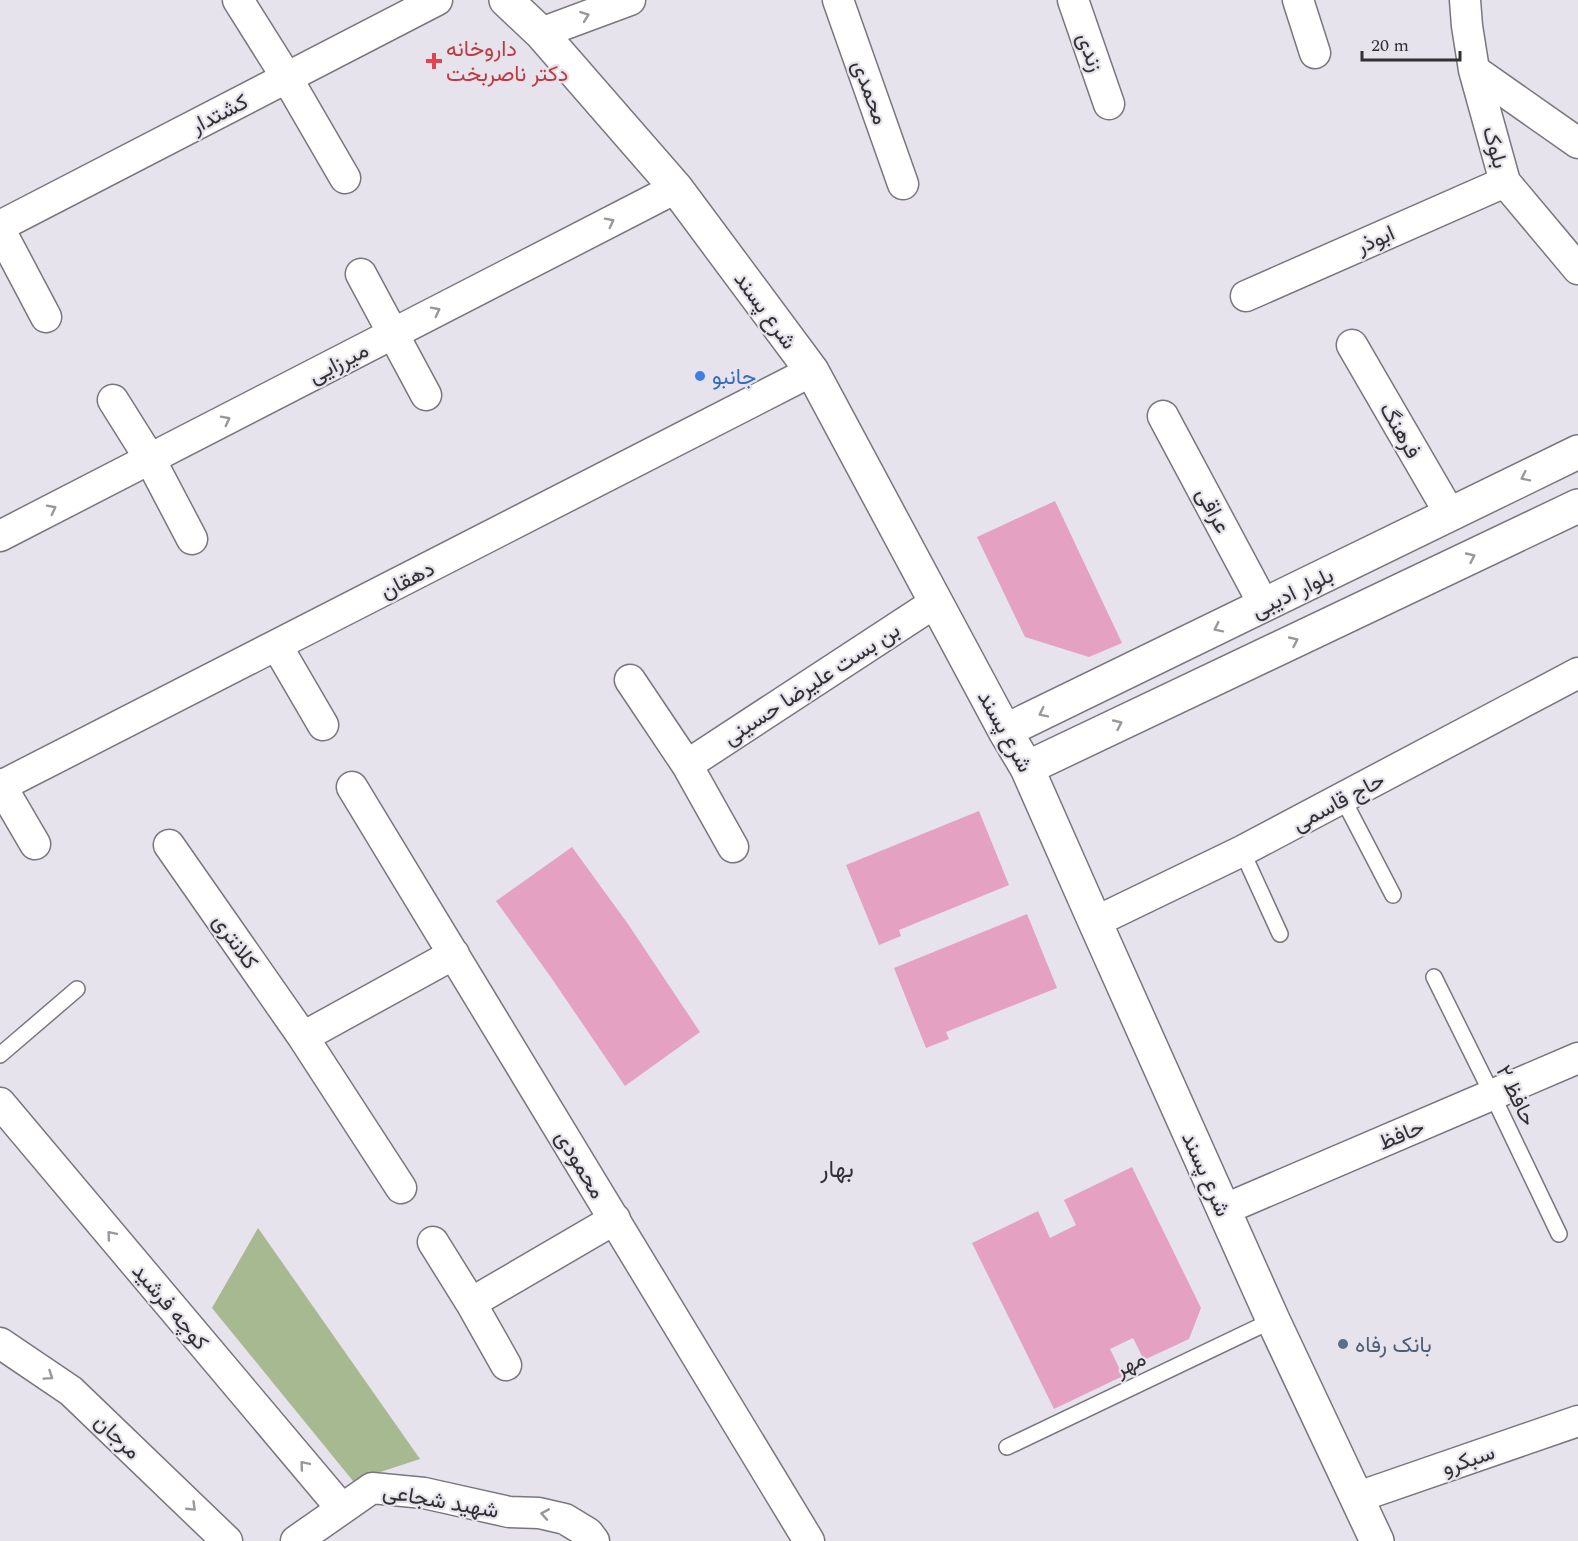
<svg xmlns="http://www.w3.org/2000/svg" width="1578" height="1541" font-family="Spectral,Vazirmatn,serif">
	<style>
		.green { fill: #a7b991 }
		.building { fill: #e5a1c2 }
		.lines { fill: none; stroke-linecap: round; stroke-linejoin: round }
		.lane-casing { stroke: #79767e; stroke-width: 18 }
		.street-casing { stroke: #79767e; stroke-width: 33 }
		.secondary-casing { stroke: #79767e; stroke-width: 36 }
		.lane { stroke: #fff; stroke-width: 15 }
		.street { stroke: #fff; stroke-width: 30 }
		.secondary { stroke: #fff; stroke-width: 33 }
		.oneway { stroke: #989899 }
		.health-dot { fill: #e0444e; stroke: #e6e3ec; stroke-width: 2 }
		.shop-dot { fill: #3f7fe0; stroke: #e6e3ec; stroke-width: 2 }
		.service-dot { fill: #5c6f8a; stroke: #e6e3ec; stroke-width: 2 }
		.labels { text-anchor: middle; stroke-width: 4.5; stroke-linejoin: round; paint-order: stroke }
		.health-label { font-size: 22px; fill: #be3a42; stroke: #e6e3ec; text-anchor: start }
		.street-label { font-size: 22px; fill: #313033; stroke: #e6e3ec }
		.shop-label { font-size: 22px; fill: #366cbe; stroke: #e6e3ec; text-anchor: start }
		.service-label { font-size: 22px; fill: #4e5e75; stroke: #e6e3ec; text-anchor: start }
		.neighbourhood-label { font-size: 24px; fill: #312f36; stroke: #e6e3ec }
	</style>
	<rect width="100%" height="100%" fill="#e6e3ec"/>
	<!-- green -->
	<path class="green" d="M 258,1228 L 420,1459 L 353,1481 L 212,1308 Z"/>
	<!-- building -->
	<path class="building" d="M 1055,501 L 1122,643 L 1089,657 L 1025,637 L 977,537 Z
		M 979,811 L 1009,885 L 899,930 L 901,936 L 879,945 L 846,865 Z
		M 572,847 L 628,924 L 700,1032 L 625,1086 L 550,976 L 496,901 Z
		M 1027,914 L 1057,988 L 946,1032 L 949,1039 L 926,1048 L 894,968 Z
		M 1132,1167 L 1201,1308 L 1189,1339 L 1144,1360 L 1133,1338 L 1110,1349 L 1123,1376 L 1054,1409 L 972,1243 L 1038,1211 L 1050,1238 L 1076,1225 L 1064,1200 Z"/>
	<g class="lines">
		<defs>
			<path id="lane" d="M 1343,799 L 1393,895
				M 1242,851 L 1280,934
				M 1434,977 L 1492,1094 L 1559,1234
				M 0,1055 L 77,989
				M 1007,1447 L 1273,1320"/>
			<path id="street" d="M 238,0 L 287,78 L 345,178
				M 838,0 L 903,184
				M 1073,0 L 1109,104
				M 1298,0 L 1315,53
				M 1465,0 L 1467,26 L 1474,70 L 1505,182 L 1578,269
				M 541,33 L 630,0
				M 1474,70 L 1578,143
				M 0,226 L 437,0
				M 0,230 L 46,317
				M 361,274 L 426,395
				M 1246,296 L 1505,182
				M 1352,345 L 1450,514
				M 113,400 L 150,459 L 192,539
				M 1163,416 L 1264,605
				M 0,536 L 676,188
				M 277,646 L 323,725
				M 630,680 L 687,765 L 733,847
				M 687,765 L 936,602
				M 0,784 L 35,844
				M 1,786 L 812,371
				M 352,787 L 809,1541
				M 169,845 L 303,1037 L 401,1188
				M 1095,922 L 1242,851 L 1578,673
				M 303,1037 L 454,954
				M 0,1103 L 342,1509
				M 1223,1210 L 1578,1058
				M 433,1242 L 471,1303 L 506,1365
				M 471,1303 L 615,1219
				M 0,1343 L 71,1391 L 227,1541
				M 1358,1497 L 1578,1421
				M 296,1541 L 372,1488 L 424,1493 L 509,1512 L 539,1513 L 565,1519 L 588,1533 L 594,1541"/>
			<path id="secondary" d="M 506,0 L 541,33 L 676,188 L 812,371 L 1005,731 L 1027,768 L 1095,922 L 1273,1320 L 1377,1541
				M 1005,731 L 1578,452
				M 1027,768 L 1578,506"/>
		</defs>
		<!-- lane casing -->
		<use href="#lane" class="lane-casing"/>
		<!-- street casing -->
		<use href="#street" class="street-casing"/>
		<!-- secondary casing -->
		<use href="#secondary" class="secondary-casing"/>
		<!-- lane -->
		<use href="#lane" class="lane"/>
		<!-- street -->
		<use href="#street" class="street"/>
		<!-- secondary -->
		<use href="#secondary" class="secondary"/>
	</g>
	<!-- one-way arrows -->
	<defs><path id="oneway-chevron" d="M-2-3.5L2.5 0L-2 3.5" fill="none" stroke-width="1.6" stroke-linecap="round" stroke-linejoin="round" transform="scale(1.5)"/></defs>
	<g class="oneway">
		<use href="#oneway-chevron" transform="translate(585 16) rotate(-20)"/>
		<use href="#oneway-chevron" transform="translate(610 222) rotate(-27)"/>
		<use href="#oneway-chevron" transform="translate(436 311) rotate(-27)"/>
		<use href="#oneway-chevron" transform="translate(226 420) rotate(-27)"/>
		<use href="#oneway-chevron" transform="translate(1525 477) rotate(154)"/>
		<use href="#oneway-chevron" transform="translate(52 509) rotate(-27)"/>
		<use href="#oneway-chevron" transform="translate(1471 557) rotate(-25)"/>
		<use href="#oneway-chevron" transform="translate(1218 628) rotate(154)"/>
		<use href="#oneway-chevron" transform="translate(1294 641) rotate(-25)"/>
		<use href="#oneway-chevron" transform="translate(1043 713) rotate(154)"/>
		<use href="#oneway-chevron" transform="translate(1118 724) rotate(-25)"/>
		<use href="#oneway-chevron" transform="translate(111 1235) rotate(-130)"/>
		<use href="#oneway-chevron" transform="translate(49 1376) rotate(34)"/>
		<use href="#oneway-chevron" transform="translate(304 1465) rotate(-130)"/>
		<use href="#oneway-chevron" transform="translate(192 1507) rotate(44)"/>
		<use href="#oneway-chevron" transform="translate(545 1514) rotate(-170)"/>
	</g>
	<!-- markers -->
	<path class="health-dot" d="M431 52h6v6h6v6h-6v6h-6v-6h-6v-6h6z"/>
	<circle class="shop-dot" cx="700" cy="376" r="6"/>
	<circle class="service-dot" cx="1343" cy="1344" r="6"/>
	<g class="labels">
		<!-- health labels -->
		<g class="health-label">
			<text x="446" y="56">داروخانه<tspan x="446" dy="25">دکتر ناصربخت</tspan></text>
		</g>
		<!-- street labels -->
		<g class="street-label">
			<text transform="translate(1091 52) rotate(71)" y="8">زندی</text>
			<text transform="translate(871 92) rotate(70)" y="8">محمدی</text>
			<text transform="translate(219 113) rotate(-27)" y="8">کشتدار</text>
			<text transform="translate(1496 147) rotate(74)" y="8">بلوک</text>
			<text transform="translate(1375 239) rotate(-24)" y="8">ابوذر</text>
			<text transform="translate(766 310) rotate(54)" y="8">شرع پسند</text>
			<text transform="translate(338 362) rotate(-27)" y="8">میرزایی</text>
			<text transform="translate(1401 430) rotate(60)" y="8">فرهنگ</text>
			<text transform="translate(1214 510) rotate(62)" y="8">عراقی</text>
			<text transform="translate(407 579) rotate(-27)" y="8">دهقان</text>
			<text transform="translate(1292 592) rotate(-26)" y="8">بلوار ادیبی</text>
			<text transform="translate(811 683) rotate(-33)" y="8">بن بست علیرضا حسینی</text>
			<text transform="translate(1006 731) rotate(61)" y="8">شرع پسند</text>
			<text transform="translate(1338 801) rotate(-28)" y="8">حاج قاسمی</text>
			<text transform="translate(236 941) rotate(55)" y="8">کلانتری</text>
			<text transform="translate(1517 1095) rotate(64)" y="8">۲ حافظ</text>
			<text transform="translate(1401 1134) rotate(-23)" y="8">حافظ</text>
			<text transform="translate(581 1164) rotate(59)" y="8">محمودی</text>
			<text transform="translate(1207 1174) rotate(66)" y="8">شرع پسند</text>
			<text transform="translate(171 1306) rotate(50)" y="8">كوچه فرشيد</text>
			<text transform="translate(1130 1363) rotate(-26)" y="8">مهر</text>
			<text transform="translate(118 1436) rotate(44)" y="8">مرجان</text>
			<text transform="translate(1468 1459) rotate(-19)" y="8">سبکرو</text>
			<text transform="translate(441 1500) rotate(10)" y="8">شهید شجاعی</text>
		</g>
		<!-- shop labels -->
		<g class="shop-label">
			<text x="712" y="384">جانبو</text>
		</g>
		<!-- service labels -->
		<g class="service-label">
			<text x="1355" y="1352">بانک رفاه</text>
		</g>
		<!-- neighbourhood labels -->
		<g class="neighbourhood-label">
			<text x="837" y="1177">بهار</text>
		</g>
	</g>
	<!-- scale -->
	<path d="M1362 51v9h98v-9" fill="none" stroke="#313033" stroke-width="3"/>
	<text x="1371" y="51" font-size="18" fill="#313033" stroke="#e6e3ec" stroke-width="4.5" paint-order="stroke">20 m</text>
</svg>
